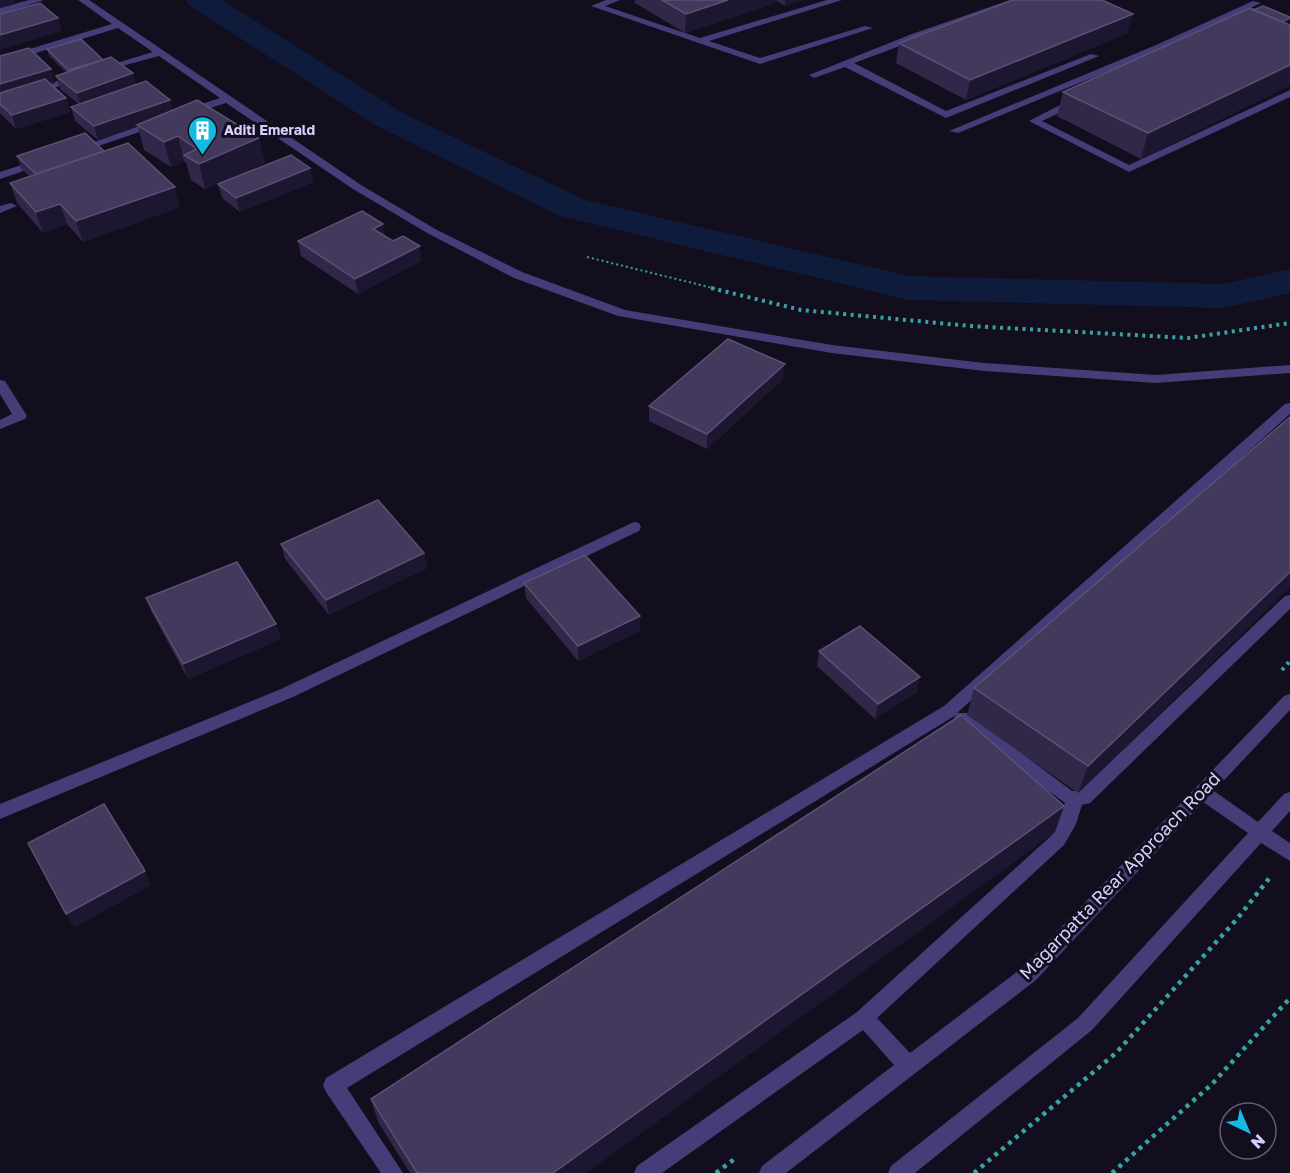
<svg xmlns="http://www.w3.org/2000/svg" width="1290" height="1173" font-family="'Golos Text',sans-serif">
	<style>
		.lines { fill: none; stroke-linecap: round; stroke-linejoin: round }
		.canal { fill: #0f1b3b; fill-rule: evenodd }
		.path-far2 { stroke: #38a2a5; stroke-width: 2; stroke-dasharray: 2 3; stroke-linecap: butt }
		.path-far1 { stroke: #38a2a5; stroke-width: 4; stroke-dasharray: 3 4.5; stroke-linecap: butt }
		.path { stroke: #38a2a5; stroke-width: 4.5; stroke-dasharray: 4 5; stroke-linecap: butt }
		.minor { fill: #443d78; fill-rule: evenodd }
		.wall { fill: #312849 }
		.shaded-wall { fill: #1d1630 }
		.building { fill: #43395c; stroke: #5a5175; stroke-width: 1.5 }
		.labels { text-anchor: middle; stroke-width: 6; stroke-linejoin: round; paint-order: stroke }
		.far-poi-label { font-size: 14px; font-weight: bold; fill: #d7cefb; stroke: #120e1d; text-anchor: start }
		.near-street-label { font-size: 18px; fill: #d7cefb; stroke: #120e1d }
	</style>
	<rect width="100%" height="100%" fill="#120e1d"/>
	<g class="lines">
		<!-- canal -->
		<path class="canal" d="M 186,0 L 222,0 L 401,112 L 585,200 L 909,276 L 1224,284 L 1290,269 L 1290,293 L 1224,308 L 909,300 L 560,216 L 377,126 L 190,6 Z"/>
		<!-- path-far2 -->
		<path class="path-far2" d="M 587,257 L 717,289"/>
		<!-- path-far1 -->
		<path class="path-far1" d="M 711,288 L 801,310 L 970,326 L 1188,338 L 1290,323
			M 1282,670 L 1290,661"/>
		<!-- path -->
		<path class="path" d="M 716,1173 L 737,1157
			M 974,1173 L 1116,1053 L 1237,919 L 1271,876
			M 1112,1173 L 1212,1084 L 1290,998"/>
		<!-- minor -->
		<path class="minor" d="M 29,0 L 44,0 L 0,14 L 0,8 Z
			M 78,0 L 89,0 L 361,185 L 437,230 L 522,272 L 625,310 L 832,345 L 984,363 L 1156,375 L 1290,365 L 1290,373 L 1156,383 L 984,371 L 832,353 L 618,316 L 514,278 L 429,234 L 353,189 L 226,103 L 192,114 L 184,114 L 184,110 L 220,98 L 159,56 L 100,72 L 100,68 L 153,52 L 118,28 L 0,64 L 0,58 L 112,24 Z
			M 606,0 L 620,0 L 605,6 L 700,38 L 827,0 L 842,0 L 709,41 L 760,58 L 865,26 L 873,28 L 760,64 L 591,6 Z
			M 1010,0 L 1024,0 L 854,63 L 946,111 L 1091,54 L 1099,56 L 946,118 L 845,67 L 814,78 L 809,75 L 912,34 Z
			M 1253,1 L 1261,3 L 1162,49 L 958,133 L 949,131 L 1156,45 Z
			M 77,75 L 82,78 L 80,80 L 0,104 L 0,98 Z
			M 1290,90 L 1290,97 L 1129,172 L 1029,121 L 1072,99 L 1080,99 L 1080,103 L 1042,121 L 1129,165 Z
			M 156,120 L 161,123 L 160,125 L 81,152 L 77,153 L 72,150 Z
			M 40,159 L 45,162 L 44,164 L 0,179 L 0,172 Z
			M 11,203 L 17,206 L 0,213 L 0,206 Z
			M 0,380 L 5,381 L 27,416 L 25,419 L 0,429 L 0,420 L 12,414 L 0,394 Z
			M 1290,403 L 1290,414 L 957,713 L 968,713 L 1072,791 L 1080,791 L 1285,596 L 1290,595 L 1290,609 L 1090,803 L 1082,805 L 1076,824 L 1064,845 L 877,1018 L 910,1053 L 1022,968 L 1284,696 L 1290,694 L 1290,710 L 1214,791 L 1258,822 L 1284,794 L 1290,792 L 1290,811 L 1272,831 L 1290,843 L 1290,861 L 1261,843 L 1092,1030 L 915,1173 L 888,1173 L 891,1166 L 1078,1018 L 1248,833 L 1203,802 L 1036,980 L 786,1173 L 759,1173 L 762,1166 L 894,1065 L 863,1030 L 662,1173 L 634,1173 L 637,1166 L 857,1012 L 1052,835 L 1065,803 L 956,723 L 954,718 L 956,715 L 347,1088 L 403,1173 L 381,1173 L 326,1092 L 323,1085 L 326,1078 L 944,706 L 1285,404 Z
			M 634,522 L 639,523 L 641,527 L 639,531 L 293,697 L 0,819 L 0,804 L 281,689 Z"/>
	</g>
	<!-- wall -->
	<path class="wall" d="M 635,0 L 803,0 L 785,6 L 775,0 L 775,3 L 685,33 L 635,3 Z
		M 1290,25 L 1290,85 L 1141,159 L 1057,116 L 1063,92 Z
		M 1128,33 L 966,100 L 896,63 L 899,43 Z
		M 47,49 L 103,60 L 137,85 L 170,100 L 173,110 L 265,163 L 205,189 L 191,180 L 186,163 L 184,161 L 171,167 L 144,150 L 138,126 L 98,140 L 75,121 L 71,107 L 79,104 L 60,89 L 56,76 L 66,72 L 49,56 Z
		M 0,56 L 51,69 L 55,83 L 51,84 L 66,98 L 70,112 L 16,129 L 0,113 Z
		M 104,151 L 180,207 L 83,242 L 67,224 L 43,233 L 17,203 L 10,183 L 29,176 L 22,170 L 17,156 Z
		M 310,168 L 313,182 L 240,212 L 222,198 L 218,184 Z
		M 385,236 L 421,261 L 358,294 L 301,256 L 298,241 Z
		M 783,379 L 707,449 L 649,421 L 649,406 Z
		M 1290,417 L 1290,587 L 1078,793 L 967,715 L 974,688 Z
		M 281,544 L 424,553 L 427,568 L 329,615 L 285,559 Z
		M 524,583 L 640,616 L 640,631 L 578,661 L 526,598 Z
		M 146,598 L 281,639 L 188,679 L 152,613 Z
		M 819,651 L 917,692 L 875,719 L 817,666 Z
		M 1055,832 L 586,1173 L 410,1173 L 378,1122 L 371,1099 Z"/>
	<!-- shaded-wall -->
	<path class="shaded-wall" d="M 0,0 L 14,0 L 15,4 L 0,8 Z
		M 728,0 L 775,0 L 775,3 L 685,33 L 686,14 Z
		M 785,0 L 803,0 L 785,6 Z
		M 1133,14 L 1128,33 L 966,100 L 970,80 Z
		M 58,18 L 62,31 L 0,50 L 0,35 Z
		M 1290,18 L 1289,24 L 1265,29 Z
		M 1290,65 L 1290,85 L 1141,159 L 1148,133 Z
		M 51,69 L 55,83 L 0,99 L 0,84 Z
		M 133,73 L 137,87 L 81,106 L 77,93 Z
		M 66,98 L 70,112 L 16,129 L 12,115 Z
		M 170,100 L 174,113 L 137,125 L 138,126 L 98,140 L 94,126 Z
		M 178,136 L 184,161 L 171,167 L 164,142 Z
		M 259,138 L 265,163 L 205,189 L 199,164 Z
		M 310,168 L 313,182 L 240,212 L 236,198 Z
		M 175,187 L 180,207 L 83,242 L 76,221 Z
		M 60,204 L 67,224 L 43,233 L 36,212 Z
		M 383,224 L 385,238 L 373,229 Z
		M 420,246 L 421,261 L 358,294 L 355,279 Z
		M 785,364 L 783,379 L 707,449 L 707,434 Z
		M 424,553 L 427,568 L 329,615 L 326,600 Z
		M 1290,572 L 1290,587 L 1078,793 L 1088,766 Z
		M 640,616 L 640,631 L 578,661 L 578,646 Z
		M 276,624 L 281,639 L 188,679 L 183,664 Z
		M 920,677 L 917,692 L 875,719 L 878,704 Z
		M 1064,806 L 1055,832 L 586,1173 L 553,1173 Z
		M 145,871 L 151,885 L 74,928 L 66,914 Z"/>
	<!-- building -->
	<path class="building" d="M 662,0 L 728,0 L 686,14 Z
		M 1013,0 L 1102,0 L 1133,14 L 970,80 L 899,43 Z
		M 40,3 L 58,18 L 0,35 L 0,14 Z
		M 1263,6 L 1290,17 L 1290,18 L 1282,22 L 1253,10 Z
		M 1250,8 L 1290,25 L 1290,65 L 1148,133 L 1063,92 Z
		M 81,39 L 103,60 L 68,70 L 47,49 Z
		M 29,48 L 51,69 L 0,84 L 0,56 Z
		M 111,57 L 133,73 L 77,93 L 56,76 Z
		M 45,79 L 66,98 L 12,115 L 0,104 L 0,93 Z
		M 146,81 L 170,100 L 94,126 L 71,107 Z
		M 197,100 L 259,138 L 199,164 L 184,155 L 197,149 L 178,136 L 164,142 L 137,125 Z
		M 85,133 L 104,151 L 36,174 L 17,156 Z
		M 128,143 L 175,187 L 76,221 L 60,204 L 36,212 L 10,183 Z
		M 291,155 L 310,168 L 236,198 L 218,184 Z
		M 362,211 L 383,224 L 373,229 L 393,241 L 403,236 L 420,246 L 355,279 L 298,241 Z
		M 728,339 L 785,364 L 707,434 L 649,406 Z
		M 1290,417 L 1290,572 L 1088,766 L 974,688 Z
		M 378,500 L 424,553 L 326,600 L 281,544 Z
		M 585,555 L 640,616 L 578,646 L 524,583 Z
		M 237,562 L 276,624 L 183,664 L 146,598 Z
		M 860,626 L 920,677 L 878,704 L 819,651 Z
		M 961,715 L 1064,806 L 553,1173 L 417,1173 L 371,1099 Z
		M 104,804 L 145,871 L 66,914 L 28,843 Z"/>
	<!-- icons -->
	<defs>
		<symbol id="building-pin" viewBox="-11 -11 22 30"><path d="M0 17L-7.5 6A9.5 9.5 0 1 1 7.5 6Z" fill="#14bae1" stroke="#120e1d"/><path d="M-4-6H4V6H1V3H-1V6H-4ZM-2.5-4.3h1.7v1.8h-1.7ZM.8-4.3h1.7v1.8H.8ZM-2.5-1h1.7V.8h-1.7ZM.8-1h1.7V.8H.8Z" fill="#fff"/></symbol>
	</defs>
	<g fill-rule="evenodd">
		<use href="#building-pin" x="186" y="114" width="33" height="45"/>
	</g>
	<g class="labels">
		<!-- far-poi labels -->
		<g class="far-poi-label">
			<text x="224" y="135">Aditi Emerald</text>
		</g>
		<!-- near-street labels -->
		<g class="near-street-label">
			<text transform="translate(1120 876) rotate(-46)" y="6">Magarpatta Rear Approach Road</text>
		</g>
	</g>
	<!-- north arrow -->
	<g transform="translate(1248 1131) rotate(136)"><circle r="28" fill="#120e1d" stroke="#615b76" stroke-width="1.5"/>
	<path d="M0-4.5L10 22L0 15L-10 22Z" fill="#14bae1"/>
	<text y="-9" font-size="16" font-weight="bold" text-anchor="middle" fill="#d7cefb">N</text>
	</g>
</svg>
